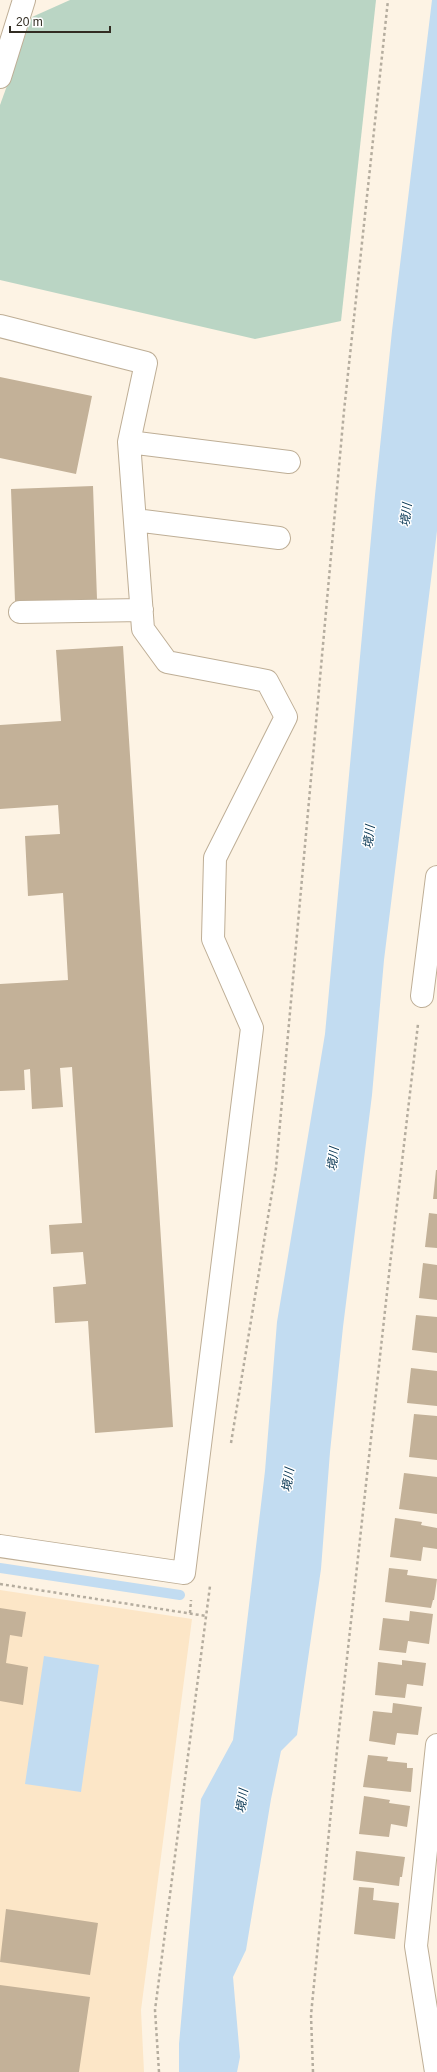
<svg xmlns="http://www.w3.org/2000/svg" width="437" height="2072" font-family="Arial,'Noto Sans JP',sans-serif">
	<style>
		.built { fill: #fce6c7 }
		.green { fill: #bad5c4 }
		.water { fill: #c2dcf1 }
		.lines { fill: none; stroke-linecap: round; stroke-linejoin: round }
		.stream { stroke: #c2dcf1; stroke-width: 10 }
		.building { fill: #c3b198 }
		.minor-casing { stroke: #beae96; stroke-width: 24 }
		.path { stroke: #b5ad9f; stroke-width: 2.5; stroke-dasharray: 3 3; stroke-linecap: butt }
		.minor { stroke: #fff; stroke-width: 22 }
		.labels { text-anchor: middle; stroke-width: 3; stroke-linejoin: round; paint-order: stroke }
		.water-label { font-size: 12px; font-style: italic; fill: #043350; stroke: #fff }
	</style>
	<rect width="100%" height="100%" fill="#fdf3e4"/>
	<!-- built -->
	<path class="built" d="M 0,1590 L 192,1619 L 141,2010 L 144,2072 L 0,2072 Z"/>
	<!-- green -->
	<path class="green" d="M 70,0 L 376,0 L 341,321 L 255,339 L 0,280 L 0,105 L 32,17 Z"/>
	<!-- water -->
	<path class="water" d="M 432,0 L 437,0 L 437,531 L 384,960 L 372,1095 L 343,1327 L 330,1452 L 321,1569 L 297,1735 L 281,1751 L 271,1799 L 246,1950 L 233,1977 L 240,2057 L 237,2072 L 179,2072 L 179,2044 L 201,1799 L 233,1740 L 265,1471 L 277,1322 L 325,1034 L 375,495 L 392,331 Z
		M 44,1656 L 99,1665 L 81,1792 L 25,1784 Z"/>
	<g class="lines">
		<!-- stream -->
		<path class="stream" d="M 0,1568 L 180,1595"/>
	</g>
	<!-- building -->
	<path class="building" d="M 0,377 L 92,396 L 76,474 L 0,458 Z
		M 93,486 L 97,599 L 15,601 L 11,489 Z
		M 123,646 L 173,1427 L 95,1433 L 88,1321 L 55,1323 L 53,1287 L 86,1284 L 83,1252 L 51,1254 L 49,1225 L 82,1223 L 72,1067 L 60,1068 L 63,1107 L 32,1109 L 30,1069 L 24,1070 L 25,1090 L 0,1091 L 0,984 L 68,980 L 63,893 L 28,896 L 25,836 L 60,834 L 58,805 L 0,809 L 0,725 L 61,721 L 56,650 Z
		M 436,1170 L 437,1170 L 437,1199 L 433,1199 Z
		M 429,1213 L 437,1214 L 437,1248 L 425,1247 Z
		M 423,1263 L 437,1265 L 437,1300 L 419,1298 Z
		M 416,1315 L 437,1317 L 437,1353 L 412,1350 Z
		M 411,1368 L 437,1371 L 437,1406 L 407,1403 Z
		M 414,1414 L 437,1416 L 437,1460 L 409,1457 Z
		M 404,1473 L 437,1477 L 437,1514 L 399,1509 Z
		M 395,1518 L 422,1522 L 421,1525 L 437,1528 L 437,1549 L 423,1547 L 421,1561 L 390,1557 Z
		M 389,1568 L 408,1570 L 407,1575 L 437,1579 L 434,1600 L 433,1600 L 431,1608 L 385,1602 Z
		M 0,1608 L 26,1612 L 22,1637 L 10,1635 L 6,1663 L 28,1667 L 23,1705 L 0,1701 Z
		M 410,1611 L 433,1614 L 429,1644 L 408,1641 L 406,1653 L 379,1650 L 383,1618 L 409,1621 Z
		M 402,1660 L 426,1663 L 423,1686 L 407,1684 L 405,1698 L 375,1695 L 378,1662 L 402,1665 Z
		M 393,1703 L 422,1707 L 418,1735 L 397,1733 L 395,1745 L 369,1741 L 373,1711 L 392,1713 Z
		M 368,1755 L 388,1757 L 387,1761 L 407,1763 L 407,1768 L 413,1768 L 411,1792 L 363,1787 Z
		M 364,1796 L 390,1800 L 389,1803 L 410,1806 L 407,1827 L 391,1824 L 389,1837 L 359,1834 Z
		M 356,1851 L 405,1857 L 402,1877 L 400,1877 L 399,1886 L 353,1880 Z
		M 359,1887 L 374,1888 L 373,1900 L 399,1903 L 395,1939 L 354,1934 Z
		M 6,1909 L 98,1923 L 90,1975 L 0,1962 Z
		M 0,1985 L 90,1997 L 79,2072 L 0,2072 Z"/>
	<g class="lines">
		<defs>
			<path id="minor" d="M 0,77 L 24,0
				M 0,326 L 146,363 L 129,442 L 143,629 L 167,662 L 267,681 L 286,717 L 215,858 L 213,939 L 252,1028 L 184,1573 L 0,1546
				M 129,442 L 289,462
				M 135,520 L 279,538
				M 20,612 L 142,610
				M 422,996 L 437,877
				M 436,2072 L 416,1946 L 437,1745"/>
		</defs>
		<!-- minor casing -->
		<use href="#minor" class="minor-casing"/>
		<!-- path -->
		<path class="path" d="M 231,1443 L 276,1168 L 344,411 L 388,0
			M 0,1584 L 206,1616
			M 190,1613 L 191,1600
			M 159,2072 L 155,2010 L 210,1586
			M 313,2072 L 311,2015 L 338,1740 L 390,1265 L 418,1024"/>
		<!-- minor -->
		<use href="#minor" class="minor"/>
	</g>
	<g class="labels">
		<!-- water labels -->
		<g class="water-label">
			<text transform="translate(406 515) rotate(-84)" y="4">境川</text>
			<text transform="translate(369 837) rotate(-84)" y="4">境川</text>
			<text transform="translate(333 1159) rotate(-84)" y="4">境川</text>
			<text transform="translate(288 1480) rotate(-82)" y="4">境川</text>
			<text transform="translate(242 1801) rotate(-82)" y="4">境川</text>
		</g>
	</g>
	<!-- scale -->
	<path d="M10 26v6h100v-6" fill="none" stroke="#322c22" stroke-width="2"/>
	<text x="16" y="26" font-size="12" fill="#322c22" stroke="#ffffff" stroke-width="3" paint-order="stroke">20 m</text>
</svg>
